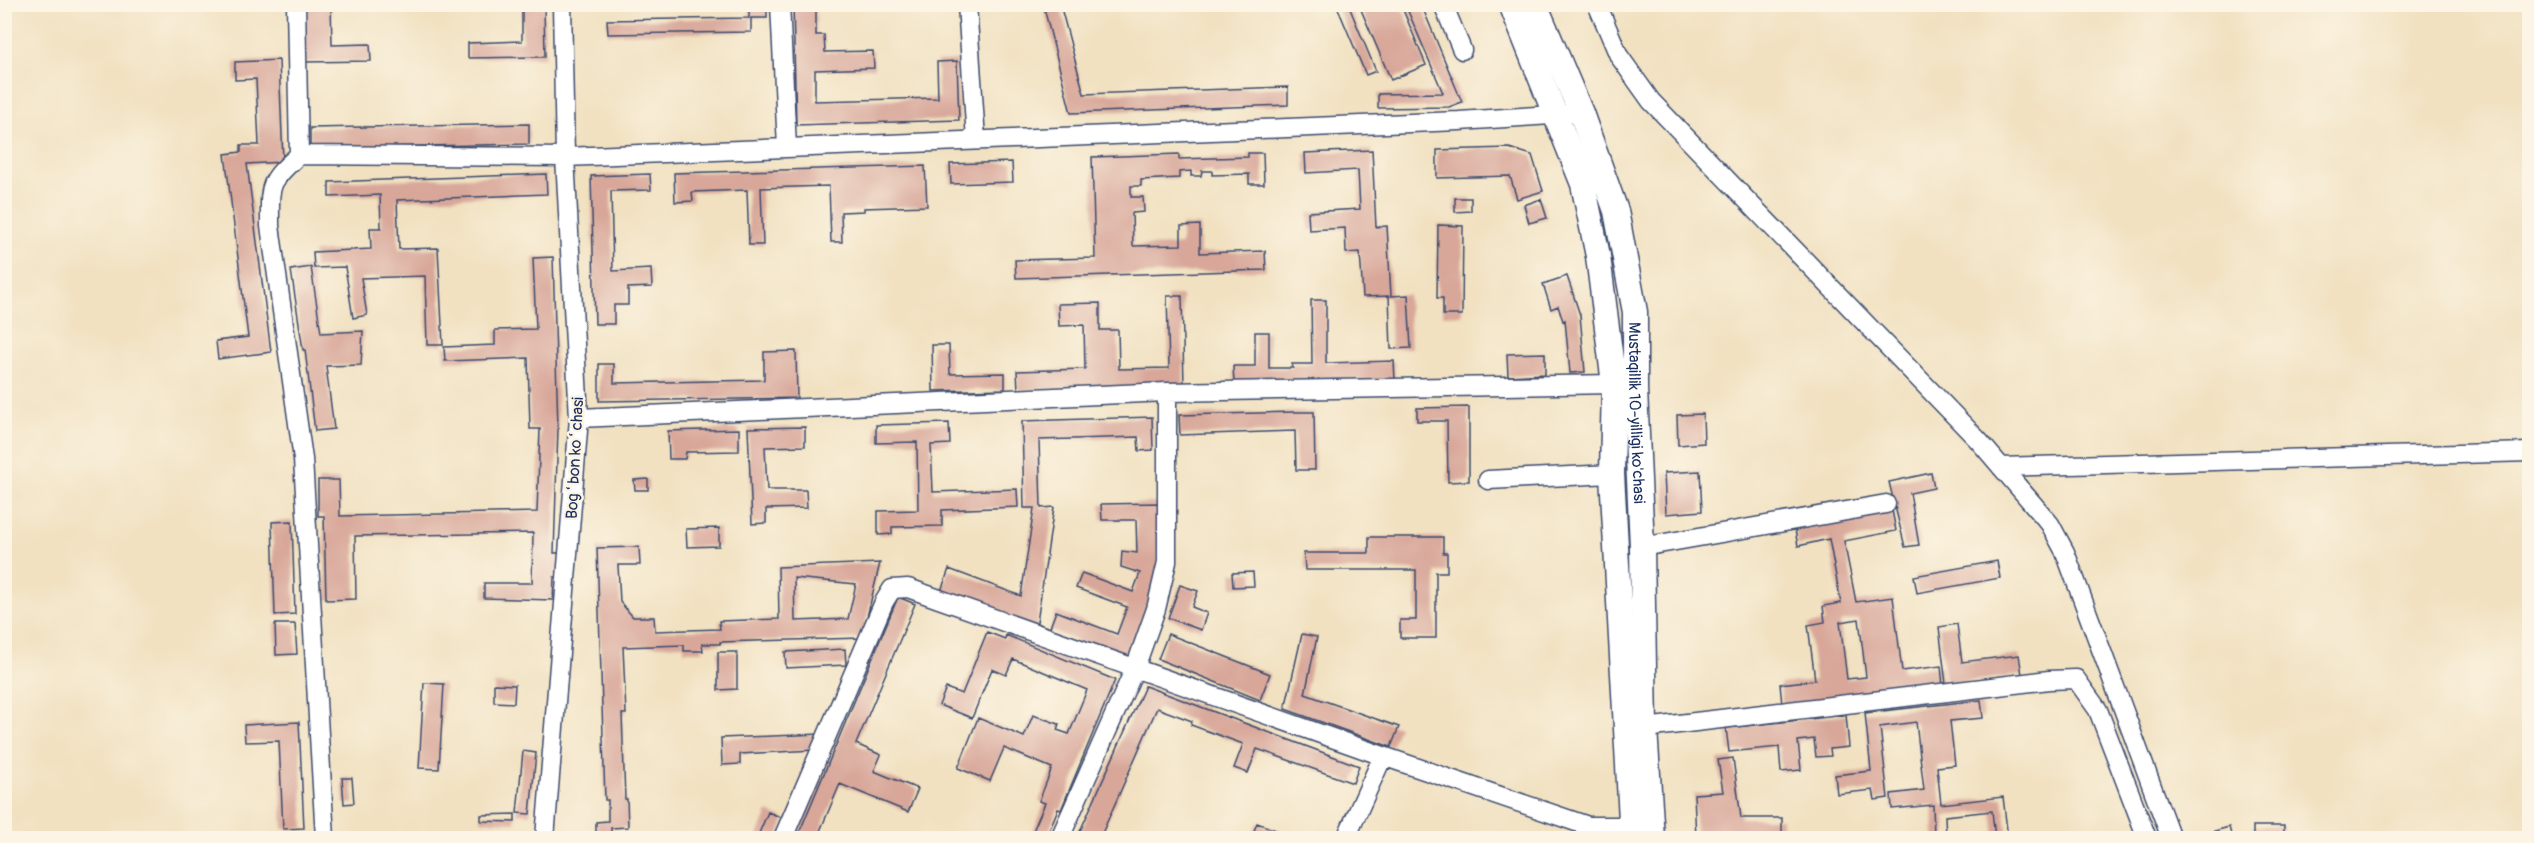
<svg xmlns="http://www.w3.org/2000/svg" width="2534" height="843" font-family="Pangolin,sans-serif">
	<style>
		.building { fill: #d8a79a; fill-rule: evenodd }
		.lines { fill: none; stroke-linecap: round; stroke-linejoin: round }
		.minor-casing { stroke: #3b4a6d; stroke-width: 21 }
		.major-casing { stroke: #3b4a6d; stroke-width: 27 }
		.minor { stroke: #fff; stroke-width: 18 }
		.major { stroke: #fff; stroke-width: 24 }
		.labels { text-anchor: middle; stroke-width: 5; stroke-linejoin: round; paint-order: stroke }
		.street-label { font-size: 16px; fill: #1b2f5e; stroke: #fcf5e5 }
	</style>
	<rect width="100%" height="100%" fill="#fcf5e5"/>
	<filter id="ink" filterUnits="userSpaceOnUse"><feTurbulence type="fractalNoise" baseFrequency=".0167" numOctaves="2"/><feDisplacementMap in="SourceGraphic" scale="12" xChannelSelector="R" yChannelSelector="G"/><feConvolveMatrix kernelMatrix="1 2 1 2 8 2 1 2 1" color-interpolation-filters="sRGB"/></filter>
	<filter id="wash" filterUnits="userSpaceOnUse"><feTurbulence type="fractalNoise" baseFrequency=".008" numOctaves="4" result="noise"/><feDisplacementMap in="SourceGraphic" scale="24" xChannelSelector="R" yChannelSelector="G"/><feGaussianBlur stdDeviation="1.35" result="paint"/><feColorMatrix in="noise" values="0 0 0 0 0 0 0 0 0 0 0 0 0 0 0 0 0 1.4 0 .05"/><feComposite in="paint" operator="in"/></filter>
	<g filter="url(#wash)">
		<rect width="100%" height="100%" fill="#f1e1c1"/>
		<g id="blocks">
			<!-- building -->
			<path class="building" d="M 304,4 L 331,4 L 332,45 L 370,44 L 371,61 L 305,62 Z
				M 749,4 L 767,4 L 767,18 L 751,18 L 751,32 L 608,34 L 607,20 L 749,18 Z
				M 793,4 L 816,4 L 816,35 L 824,35 L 825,52 L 873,51 L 874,68 L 815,70 L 815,101 L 938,98 L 937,62 L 957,61 L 959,120 L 796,125 Z
				M 1043,4 L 1060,4 L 1084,94 L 1288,87 L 1288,105 L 1071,113 Z
				M 1336,4 L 1348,4 L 1376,71 L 1366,75 Z
				M 1405,4 L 1421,4 L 1462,102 L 1449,107 L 1378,108 L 1378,94 L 1443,93 Z
				M 522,5 L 544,5 L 545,57 L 468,58 L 468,43 L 522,41 Z
				M 1359,5 L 1401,5 L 1426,65 L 1391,80 Z
				M 279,60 L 283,162 L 247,164 L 271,352 L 218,359 L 216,341 L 248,337 L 225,154 L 241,152 L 241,145 L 259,145 L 256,79 L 235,80 L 235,62 Z
				M 529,124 L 529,144 L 310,148 L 310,128 Z
				M 1509,148 L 1532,155 L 1543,191 L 1517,199 L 1510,176 L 1437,178 L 1437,150 Z
				M 1372,150 L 1376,227 L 1387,226 L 1391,296 L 1408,295 L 1411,348 L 1391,349 L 1389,296 L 1363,297 L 1360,252 L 1346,253 L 1345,228 L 1309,230 L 1308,212 L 1360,209 L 1358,170 L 1306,173 L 1305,153 Z
				M 1248,153 L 1263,153 L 1264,184 L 1249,184 L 1249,174 L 1212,175 L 1212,171 L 1202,171 L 1201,176 L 1191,176 L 1191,171 L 1179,172 L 1179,178 L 1141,180 L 1141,186 L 1131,186 L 1131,197 L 1143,197 L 1144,212 L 1132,213 L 1133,246 L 1181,245 L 1181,226 L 1200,225 L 1200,253 L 1265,251 L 1266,270 L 1016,278 L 1015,260 L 1095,258 L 1092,157 L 1179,154 L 1179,159 L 1248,157 Z
				M 1012,162 L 1013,182 L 951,184 L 950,164 Z
				M 925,166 L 927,206 L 864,208 L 864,211 L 841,212 L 842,242 L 831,242 L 829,186 L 761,188 L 763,245 L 749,245 L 747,190 L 692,192 L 693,201 L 675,202 L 674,173 Z
				M 546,174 L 547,194 L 397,200 L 399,249 L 438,248 L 443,345 L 427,345 L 425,276 L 361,278 L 367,315 L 353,318 L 345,267 L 314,268 L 313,252 L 371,249 L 370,228 L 381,228 L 380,195 L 329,197 L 329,182 Z
				M 650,174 L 651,190 L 611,191 L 613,271 L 651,269 L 652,287 L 628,288 L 628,305 L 614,305 L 614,324 L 595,324 L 591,176 Z
				M 1455,198 L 1471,198 L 1471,211 L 1455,212 Z
				M 1541,199 L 1547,218 L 1529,223 L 1524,205 Z
				M 1438,225 L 1463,226 L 1462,315 L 1443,315 L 1443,298 L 1437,298 Z
				M 553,257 L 558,428 L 554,553 L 563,553 L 562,577 L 554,577 L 553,600 L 484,598 L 484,583 L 532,583 L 533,533 L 355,536 L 356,599 L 326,600 L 324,516 L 318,516 L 318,480 L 339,480 L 340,516 L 537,512 L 540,429 L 530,429 L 528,358 L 445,361 L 444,347 L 495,345 L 495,330 L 536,329 L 533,258 Z
				M 311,267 L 321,333 L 363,331 L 361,365 L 326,366 L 334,429 L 315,431 L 305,350 L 303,350 L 291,270 Z
				M 1567,276 L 1580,315 L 1585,372 L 1570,373 L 1565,320 L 1563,321 L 1558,306 L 1551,309 L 1543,284 Z
				M 1167,296 L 1182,296 L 1184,386 L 1018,390 L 1017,371 L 1085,369 L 1084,325 L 1059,326 L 1058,304 L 1100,303 L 1100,330 L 1118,330 L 1119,369 L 1169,368 Z
				M 1311,300 L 1326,300 L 1326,363 L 1394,361 L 1395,380 L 1234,383 L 1233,366 L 1255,366 L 1255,332 L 1269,332 L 1269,368 L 1293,368 L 1292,364 L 1312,364 Z
				M 932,345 L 949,345 L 950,374 L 1005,373 L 1005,389 L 933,391 Z
				M 796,351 L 797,398 L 599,401 L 599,364 L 614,364 L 614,383 L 764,380 L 764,352 Z
				M 1545,353 L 1545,374 L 1508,376 L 1507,354 Z
				M 1469,407 L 1469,481 L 1448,482 L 1447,421 L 1417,421 L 1417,408 Z
				M 1295,412 L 1314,412 L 1315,470 L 1296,470 L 1295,431 L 1180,435 L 1179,415 Z
				M 1703,414 L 1704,443 L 1678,445 L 1677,415 Z
				M 1152,417 L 1153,450 L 1139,451 L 1138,437 L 1039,440 L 1041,508 L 1054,507 L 1036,629 L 941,591 L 949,569 L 1021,596 L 1034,508 L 1024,508 L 1022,421 Z
				M 949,423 L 950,444 L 931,445 L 933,492 L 1017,489 L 1018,507 L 942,510 L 942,526 L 892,527 L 892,534 L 878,535 L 878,511 L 918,510 L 917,442 L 876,443 L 876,425 Z
				M 805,427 L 805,446 L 765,447 L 767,490 L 806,490 L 807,508 L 766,509 L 766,523 L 752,524 L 748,428 Z
				M 739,429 L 739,451 L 686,452 L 685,459 L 669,459 L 668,431 Z
				M 1700,471 L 1702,511 L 1666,514 L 1664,473 Z
				M 1931,473 L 1934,488 L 1910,493 L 1919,545 L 1905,547 L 1889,482 Z
				M 648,479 L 648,490 L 635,490 L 634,480 Z
				M 1158,503 L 1159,574 L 1129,660 L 1049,630 L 1056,611 L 1117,634 L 1127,607 L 1076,588 L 1082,573 L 1133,592 L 1140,573 L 1121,567 L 1122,551 L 1137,553 L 1136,520 L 1102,520 L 1101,504 Z
				M 1892,510 L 1896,531 L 1844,541 L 1856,602 L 1893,597 L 1902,671 L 1941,666 L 1943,686 L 1782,705 L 1780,684 L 1815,680 L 1808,625 L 1825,622 L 1823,606 L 1841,603 L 1829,539 L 1798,546 L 1795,530 ZM 1859,619 L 1866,677 L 1847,679 L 1840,622 Z
				M 292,521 L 295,614 L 275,615 L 272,522 Z
				M 719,528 L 719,546 L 687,547 L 686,529 Z
				M 1369,537 L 1443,537 L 1443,553 L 1447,553 L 1447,572 L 1436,572 L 1436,638 L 1400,638 L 1400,620 L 1416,620 L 1416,570 L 1305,570 L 1304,553 L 1369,553 Z
				M 639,547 L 640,565 L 618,565 L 620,602 L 633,617 L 654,617 L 655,631 L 720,629 L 719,621 L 779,619 L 778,567 L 880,563 L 862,638 L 720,642 L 720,644 L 702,644 L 703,651 L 684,651 L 684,645 L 623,647 L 626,714 L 622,714 L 625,799 L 627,799 L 628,827 L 611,828 L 611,838 L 596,838 L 596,822 L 608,821 L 608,800 L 605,800 L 597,548 ZM 794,578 L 856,584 L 848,619 L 795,621 Z
				M 1997,561 L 2000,578 L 1917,593 L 1914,576 Z
				M 1253,572 L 1254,586 L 1233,587 L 1232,573 Z
				M 1180,585 L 1198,591 L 1192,607 L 1207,613 L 1201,630 L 1168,618 Z
				M 898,597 L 915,604 L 856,744 L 881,755 L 874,771 L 918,789 L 908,812 L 840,784 L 817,838 L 797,838 Z
				M 275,624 L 295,624 L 297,654 L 276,655 Z
				M 1957,624 L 1962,662 L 2019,655 L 2022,675 L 1946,684 L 1939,627 Z
				M 987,632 L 1005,639 L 1006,635 L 1115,680 L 1061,810 L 1058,809 L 1046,838 L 1030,838 L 1045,803 L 1039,801 L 1052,768 L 1004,748 L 990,781 L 958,768 L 978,718 L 1024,737 L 1033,715 L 1059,724 L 1057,730 L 1069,734 L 1087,690 L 1013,659 L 1006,675 L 992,669 L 972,718 L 939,705 L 946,688 L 962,694 Z
				M 1168,634 L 1270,674 L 1260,700 L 1158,659 Z
				M 1302,634 L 1317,637 L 1305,694 L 1399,727 L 1391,747 L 1285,709 Z
				M 845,649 L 846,665 L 786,668 L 785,652 Z
				M 718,652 L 737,652 L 737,689 L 718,690 Z
				M 424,683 L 444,684 L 439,769 L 419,768 Z
				M 494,684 L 515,685 L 514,703 L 494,702 Z
				M 1145,686 L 1359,766 L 1353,783 L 1257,749 L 1248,773 L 1234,768 L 1243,744 L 1191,725 L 1192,721 L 1157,708 L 1100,838 L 1077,838 Z
				M 1981,700 L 1983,718 L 1950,721 L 1955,765 L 1937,767 L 1941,804 L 2003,797 L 2008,838 L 1995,838 L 1992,811 L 1945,816 L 1946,838 L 1934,838 L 1933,805 L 1892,809 L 1891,794 L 1924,790 L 1916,722 L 1880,727 L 1888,798 L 1875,800 L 1873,790 L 1837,794 L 1835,775 L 1871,771 L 1865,713 Z
				M 1846,715 L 1849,747 L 1830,749 L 1831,756 L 1816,757 L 1814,739 L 1798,741 L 1801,770 L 1781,772 L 1779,747 L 1729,752 L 1726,728 Z
				M 299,722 L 304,828 L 283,829 L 279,741 L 245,742 L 244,725 Z
				M 821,734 L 814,750 L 740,754 L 740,764 L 722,765 L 721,738 Z
				M 523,751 L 536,753 L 530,814 L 517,813 Z
				M 1733,758 L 1741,818 L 1782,818 L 1782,838 L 1696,838 L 1694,794 L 1723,792 L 1718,760 Z
				M 342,778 L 352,778 L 354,803 L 344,804 Z
				M 768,812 L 785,819 L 777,838 L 757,838 Z
				M 515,814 L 515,822 L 481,821 L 481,815 Z
				M 1257,823 L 1297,838 L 1258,838 L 1252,836 Z
				M 2253,826 L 2284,826 L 2284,838 L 2253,838 Z
				M 2229,827 L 2232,838 L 2213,838 L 2211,832 Z"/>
		</g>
	</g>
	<g filter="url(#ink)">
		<use href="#blocks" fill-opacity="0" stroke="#3b4a6d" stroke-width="1.5"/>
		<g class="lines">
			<defs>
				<path id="minor" d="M 296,4 L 299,155 L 565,157 L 1459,121 L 1567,114
					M 780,4 L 787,148
					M 967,4 L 976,140
					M 1443,4 L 1462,50
					M 1597,4 L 1619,56 L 1651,101 L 1979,441 L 2050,524 L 2065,552 L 2171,838
					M 299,155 C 267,183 270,185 270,226 L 303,459 L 325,838
					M 579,418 L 1167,392 L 1614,384
					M 2001,467 L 2530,452
					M 1488,480 L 1612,474
					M 1642,547 L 1886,504
					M 1645,728 L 2049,680 L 2076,679 L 2098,710 L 2147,838
					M 545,838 L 579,418 L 565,157 L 562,4
					M 783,838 L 884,602 L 892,589 L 908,588 L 1383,756 L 1588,826 L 1632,826
					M 1060,838 L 1135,668 L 1156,609 L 1167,562 L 1167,392
					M 1346,838 L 1383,756"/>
				<g id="major">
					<path d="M 1511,4 L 1583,184 L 1598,256 L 1614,384 L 1612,474 L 1632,838"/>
					<path id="s1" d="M 1535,4 L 1581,113 L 1616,211 L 1635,312 L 1635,389 L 1642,547 L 1645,728 L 1652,838"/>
				</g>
			</defs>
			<!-- minor casing -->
			<use href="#minor" class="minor-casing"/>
			<!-- major casing -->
			<use href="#major" class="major-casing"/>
			<!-- minor -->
			<use href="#minor" class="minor"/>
			<!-- major -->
			<use href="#major" class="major"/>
		</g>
	</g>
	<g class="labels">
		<!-- street labels -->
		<g class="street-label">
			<text dy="6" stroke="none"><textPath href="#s1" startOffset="426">Mustaqillik 10-yilligi ko'chasi</textPath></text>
			<text transform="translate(574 458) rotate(-87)" y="6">Bogʻbon koʻchasi</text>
		</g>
	</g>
	<!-- margin -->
	<rect width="2534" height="843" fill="none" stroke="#fcf5e5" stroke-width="24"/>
</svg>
